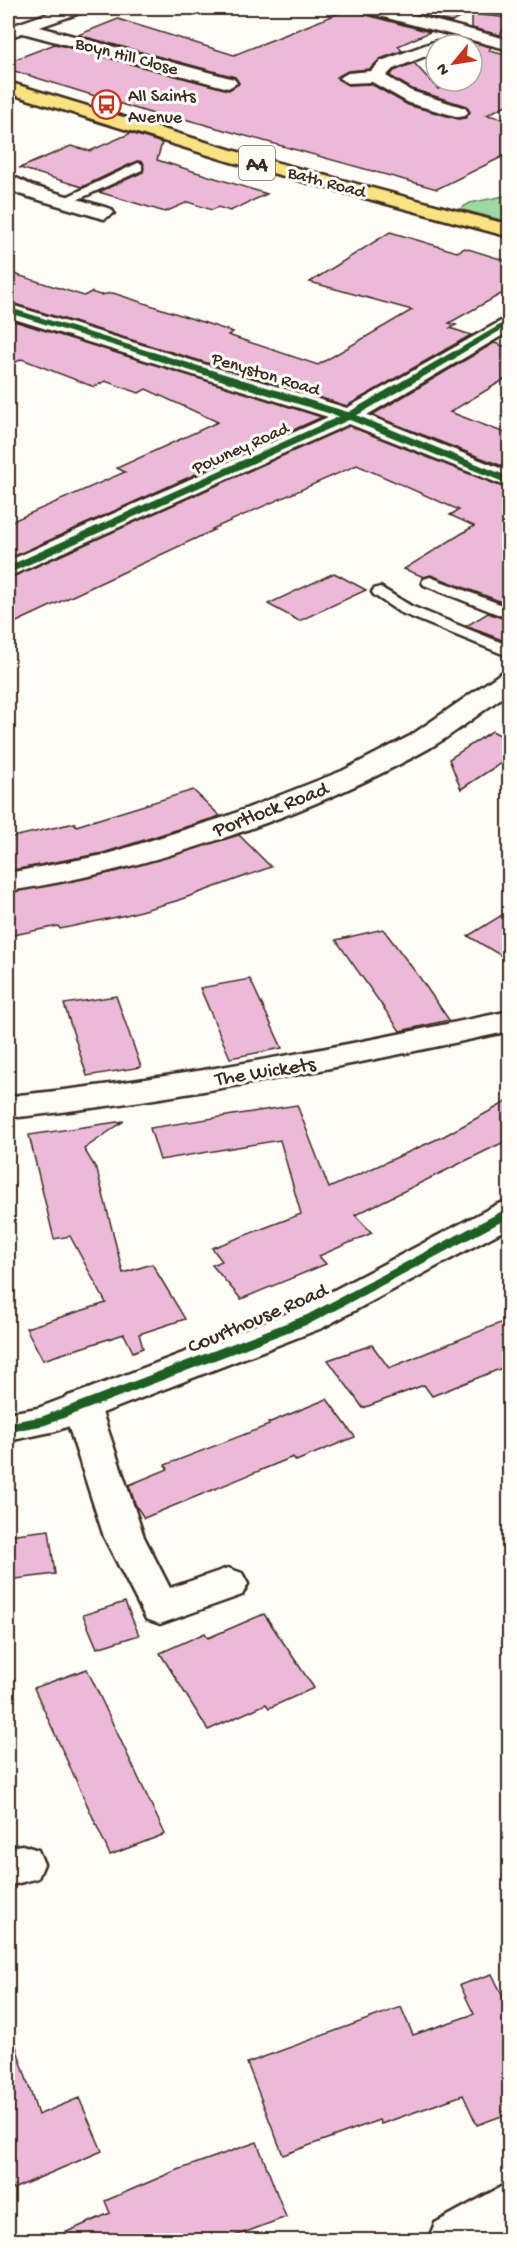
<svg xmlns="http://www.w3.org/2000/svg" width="517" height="2248" font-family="'Gochi Hand',sans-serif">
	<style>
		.green { fill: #9cdaa2; stroke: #6c8260; stroke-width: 1.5 }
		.building { fill: #ecbad8; stroke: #3b2a1e; stroke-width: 1.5 }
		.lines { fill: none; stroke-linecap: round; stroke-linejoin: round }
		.lane-casing { stroke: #3b2a1e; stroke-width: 5 }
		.street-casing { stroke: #3b2a1e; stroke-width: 5 }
		.secondary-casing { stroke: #3b2a1e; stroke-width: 5 }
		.primary-casing { stroke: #3b2a1e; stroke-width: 5 }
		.lane { fill: #fdfcf7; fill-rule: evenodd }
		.street { fill: #fdfcf7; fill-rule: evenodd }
		.secondary { fill: #fdfcf7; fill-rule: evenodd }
		.primary { fill: #f8e281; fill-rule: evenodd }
		.cycleway-far2-casing { stroke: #fdfcf7; stroke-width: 8 }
		.cycleway-far1-casing { stroke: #fdfcf7; stroke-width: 10 }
		.cycleway-casing { stroke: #fdfcf7; stroke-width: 13 }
		.cycleway-far2 { stroke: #1b5e20; stroke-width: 5 }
		.cycleway-far1 { stroke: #1b5e20; stroke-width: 7 }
		.cycleway { stroke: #1b5e20; stroke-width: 9 }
		.labels { text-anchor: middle; stroke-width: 6; stroke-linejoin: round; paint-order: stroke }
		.far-street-label { font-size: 18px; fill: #3b2a1e; stroke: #fdfcf7 }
		.far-poi-label { font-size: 18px; fill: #3b2a1e; stroke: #fdfcf7; text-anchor: start }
		.shield { fill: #fdfcf7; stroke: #75695f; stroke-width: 1.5 }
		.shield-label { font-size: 20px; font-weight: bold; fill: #3b2a1e }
		.street-label { font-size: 21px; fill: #3b2a1e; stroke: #fdfcf7 }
	</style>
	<rect width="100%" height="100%" fill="#fdfcf7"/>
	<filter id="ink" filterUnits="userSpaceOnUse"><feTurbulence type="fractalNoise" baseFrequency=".0167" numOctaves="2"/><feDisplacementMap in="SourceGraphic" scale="12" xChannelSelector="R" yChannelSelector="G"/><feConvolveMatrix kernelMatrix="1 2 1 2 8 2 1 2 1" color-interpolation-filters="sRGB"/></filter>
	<g filter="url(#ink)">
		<!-- green -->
		<path class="green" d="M 509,195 L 509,222 L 460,209 L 470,203 Z"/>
		<!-- building -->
		<path class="building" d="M 352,8 L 360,8 L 363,14 L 430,32 L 398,46 L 402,51 L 380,59 L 370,69 L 348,71 L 337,77 L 348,85 L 371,84 L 408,105 L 458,119 L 465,118 L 470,112 L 466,106 L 412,89 L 390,76 L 394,71 L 414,63 L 438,89 L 455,81 L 472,81 L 472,42 L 491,47 L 489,51 L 510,56 L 510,103 L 487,115 L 510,120 L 510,153 L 437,189 L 170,115 L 166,128 L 153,124 L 166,118 L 8,69 L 8,62 L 55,44 L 229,90 L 239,83 L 235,77 L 78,35 L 118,19 L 234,55 Z
			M 394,8 L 402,8 L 470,14 L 451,22 Z
			M 472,14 L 510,18 L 510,20 L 500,35 L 472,28 Z
			M 131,133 L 162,143 L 157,160 L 267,194 L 230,211 L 218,207 L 212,210 L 188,202 L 165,212 L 99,192 L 143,172 L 143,162 L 137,161 L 82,187 L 20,168 L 71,146 L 90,151 Z
			M 390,232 L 457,252 L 465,248 L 510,262 L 510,289 L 449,323 L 456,325 L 450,328 L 471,335 L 347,406 L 8,302 L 8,272 L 84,296 L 91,292 L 100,295 L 113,293 L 233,332 L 228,335 L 318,365 L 412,310 L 310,282 Z
			M 8,319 L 322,417 L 8,559 L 8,523 L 125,472 L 117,468 L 218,422 L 146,389 L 139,393 L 105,381 L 94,387 L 22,359 L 8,366 Z
			M 494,343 L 510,348 L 510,376 L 450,412 L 510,435 L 510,469 L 372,415 Z
			M 349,426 L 510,490 L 510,605 L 431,575 L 424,577 L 404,569 L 474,526 L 450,515 L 459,510 L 357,465 L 212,529 L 214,530 L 8,626 L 8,579 Z
			M 334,573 L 366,590 L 299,621 L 268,604 Z
			M 488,613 L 510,621 L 510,643 L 466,626 Z
			M 492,731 L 510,740 L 510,757 L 461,789 L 449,759 Z
			M 193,790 L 220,816 L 103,853 L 8,871 L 8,838 L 75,823 L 76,826 Z
			M 239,835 L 271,867 L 176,901 L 126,915 L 60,929 L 58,926 L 8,936 L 8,893 L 114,872 Z
			M 510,910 L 510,961 L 468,936 Z
			M 383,929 L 420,978 L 449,1020 L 400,1031 L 336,940 Z
			M 250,979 L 282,1048 L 230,1058 L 200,988 Z
			M 116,996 L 141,1067 L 87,1076 L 64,1004 Z
			M 510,1100 L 510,1139 L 355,1215 L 372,1233 L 319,1256 L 326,1264 L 241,1299 L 212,1265 L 222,1261 L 212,1248 L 301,1214 L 280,1140 L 160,1160 L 150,1128 L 297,1105 L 329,1188 L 444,1136 Z
			M 124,1121 L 84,1149 L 97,1170 L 123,1273 L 152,1264 L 185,1319 L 139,1334 L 143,1348 L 133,1352 L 124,1334 L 43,1360 L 26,1328 L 106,1303 L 70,1236 L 54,1239 L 29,1135 Z
			M 510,1319 L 510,1365 L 432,1396 L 424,1385 L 363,1408 L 328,1360 L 372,1345 L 389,1368 Z
			M 327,1399 L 355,1437 L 296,1461 L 293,1457 L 144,1518 L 135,1504 L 129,1485 L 168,1469 L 165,1465 L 269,1425 L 268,1423 Z
			M 49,1530 L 55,1574 L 8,1580 L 8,1535 Z
			M 125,1602 L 139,1635 L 97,1648 L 83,1615 Z
			M 264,1614 L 314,1688 L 269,1708 L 266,1704 L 208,1730 L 160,1653 L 205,1633 L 208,1638 Z
			M 87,1669 L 165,1834 L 110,1855 L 34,1688 Z
			M 492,1974 L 510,2011 L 510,2113 L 477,2125 L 463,2095 L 381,2124 L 379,2120 L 283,2155 L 247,2063 L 401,2007 L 413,2035 L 474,2014 L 460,1985 Z
			M 13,2037 L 38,2115 L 79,2098 L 102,2151 L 8,2191 L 8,2038 Z
			M 257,2142 L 286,2217 L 222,2241 L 46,2241 L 110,2213 L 105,2201 L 175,2171 Z"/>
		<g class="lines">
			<defs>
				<path id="lane" d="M 138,163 L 142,164 L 142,170 L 68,204 L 60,204 L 58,201 Z
					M 430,577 L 510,608 L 510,619 L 424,585 L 422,582 L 424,579 Z
					M 380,587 L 411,606 L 510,646 L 510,657 L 399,612 L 374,595 L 372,592 L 374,589 Z"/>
				<path id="street" d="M 362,8 L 387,8 L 510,40 L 510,50 L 364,12 Z
					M 25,23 L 234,79 L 237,83 L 228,88 L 19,32 L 17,28 L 19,24 Z
					M 436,41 L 444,45 L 436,45 L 436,52 L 393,69 L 386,76 L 411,91 L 465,108 L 468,112 L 465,116 L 459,117 L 409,103 L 372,82 L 348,83 L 339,78 L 348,73 L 371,71 L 381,61 Z
					M 8,174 L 33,186 L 111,209 L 114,213 L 104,219 L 19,194 L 8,188 Z
					M 8,304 L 347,408 L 510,316 L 510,331 L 367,415 L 510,472 L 510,488 L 349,424 L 8,577 L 8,561 L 328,417 L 8,317 Z
					M 510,671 L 510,692 C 483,710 456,733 428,749 C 308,816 143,872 8,891 L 8,873 L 104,855 L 225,817 L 342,771 L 410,736 L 501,673 Z
					M 510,1011 L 510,1031 C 347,1066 184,1099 19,1117 L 8,1114 L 8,1098 L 19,1095 C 184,1078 347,1045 510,1011 Z
					M 81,1392 L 94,1396 L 100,1406 L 144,1537 L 170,1588 L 228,1568 L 242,1573 L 248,1584 L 242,1595 L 160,1624 L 146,1619 L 104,1537 L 62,1406 L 68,1396 Z
					M 22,1845 L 38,1850 L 44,1864 L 38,1878 L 8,1886 L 8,1848 Z
					M 510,2182 L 510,2233 L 497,2240 L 428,2240 L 435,2223 Z"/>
				<path id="secondary" d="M 63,8 L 85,8 L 83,12 L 8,38 L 8,27 Z
					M 510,1200 L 510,1227 L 322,1328 L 56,1431 L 8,1441 L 8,1413 L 38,1408 L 296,1310 L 498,1204 Z"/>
				<path id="primary" d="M 8,82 L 245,154 L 510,225 L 510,237 L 231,162 L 8,93 Z"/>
			</defs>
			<!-- lane casing -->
			<use href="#lane" class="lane-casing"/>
			<!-- street casing -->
			<use href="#street" class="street-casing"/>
			<!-- secondary casing -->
			<use href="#secondary" class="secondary-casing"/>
			<!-- primary casing -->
			<use href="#primary" class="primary-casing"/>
			<!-- lane -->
			<use href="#lane" class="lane"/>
			<!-- street -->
			<use href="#street" class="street"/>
			<!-- secondary -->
			<use href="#secondary" class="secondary"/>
			<!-- primary -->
			<use href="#primary" class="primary"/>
			<defs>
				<path id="cycleway-far2" d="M 8,310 L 156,356
					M 452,356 L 510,322"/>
				<path id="cycleway-far1" d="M 151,355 L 349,416 L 510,481
					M 8,570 L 349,416 L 454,355"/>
				<path id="cycleway" d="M 8,1427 L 43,1421 L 309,1319 L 510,1212"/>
			</defs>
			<!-- cycleway-far2 casing -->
			<use href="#cycleway-far2" class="cycleway-far2-casing"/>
			<!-- cycleway-far1 casing -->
			<use href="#cycleway-far1" class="cycleway-far1-casing"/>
			<!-- cycleway casing -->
			<use href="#cycleway" class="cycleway-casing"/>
			<!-- cycleway-far2 -->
			<use href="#cycleway-far2" class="cycleway-far2"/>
			<!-- cycleway-far1 -->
			<use href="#cycleway-far1" class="cycleway-far1"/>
			<!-- cycleway -->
			<use href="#cycleway" class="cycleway"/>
		</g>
	</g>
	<!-- icons -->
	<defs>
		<symbol id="bus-ring" viewBox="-11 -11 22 22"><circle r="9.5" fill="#fdfcf7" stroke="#c8321e" stroke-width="1.5"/><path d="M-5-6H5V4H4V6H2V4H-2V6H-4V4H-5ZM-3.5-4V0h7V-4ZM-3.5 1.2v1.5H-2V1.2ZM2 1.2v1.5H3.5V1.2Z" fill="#c8321e"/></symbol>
	</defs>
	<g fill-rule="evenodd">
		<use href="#bus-ring" x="90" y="88" width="33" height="33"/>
	</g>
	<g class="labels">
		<!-- far-street labels -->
		<g class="far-street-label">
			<text transform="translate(127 55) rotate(15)" y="6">Boyn Hill Close</text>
			<text transform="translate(327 181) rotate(15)" y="6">Bath Road</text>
			<text transform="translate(266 373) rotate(17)" y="6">Penyston Road</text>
			<text transform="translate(240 447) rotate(-24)" y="6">Powney Road</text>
		</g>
		<!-- far-poi labels -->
		<g class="far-poi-label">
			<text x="128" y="101">All Saints<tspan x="128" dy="21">Avenue</tspan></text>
		</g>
		<!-- shield labels -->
		<rect class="shield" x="239" y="146" width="36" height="34" rx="4.5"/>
		<g class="shield-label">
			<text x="257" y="170">A4</text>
		</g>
		<!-- street labels -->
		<g class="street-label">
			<text transform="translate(270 808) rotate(-21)" y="7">Portlock Road</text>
			<text transform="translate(265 1070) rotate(-9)" y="7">The Wickets</text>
			<text transform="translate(257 1317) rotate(-23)" y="7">Courthouse Road</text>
		</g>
	</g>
	<!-- margin -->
	<rect width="517" height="2248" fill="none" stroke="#fdfcf7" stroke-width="30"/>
	<rect x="15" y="15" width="487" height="2218" fill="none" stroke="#3b2a1e" stroke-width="2" filter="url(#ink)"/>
	<!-- north arrow -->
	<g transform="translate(454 63) rotate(240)"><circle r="28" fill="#fdfcf7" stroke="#afa8a0" stroke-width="1.5"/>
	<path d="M0-4.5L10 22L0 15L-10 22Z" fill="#c8321e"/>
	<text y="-9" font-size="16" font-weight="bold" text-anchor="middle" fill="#3b2a1e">N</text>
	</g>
</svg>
